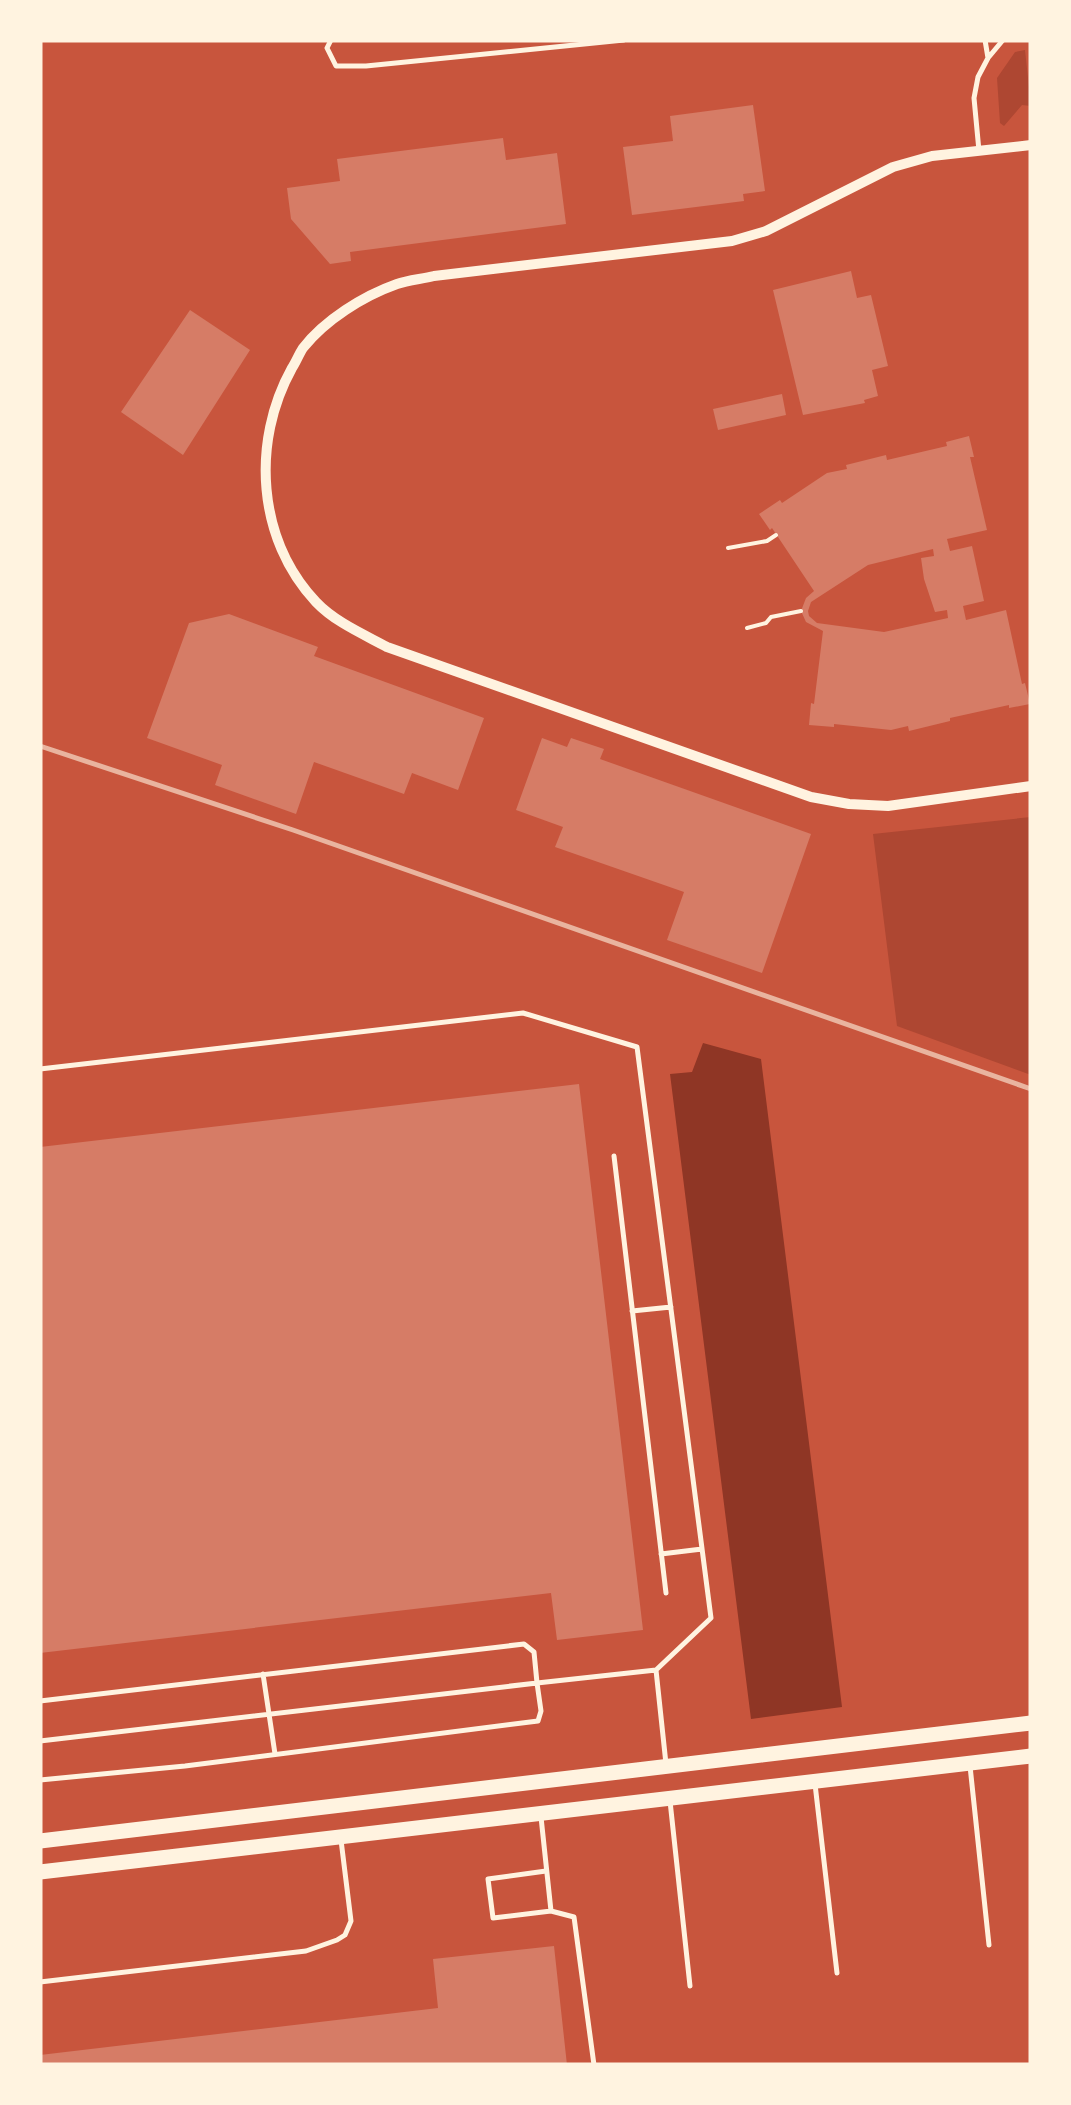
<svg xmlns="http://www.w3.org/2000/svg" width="1071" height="2105" font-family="Ubuntu,sans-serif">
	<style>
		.green { fill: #ae4732 }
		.water { fill: #8f3625 }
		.building { fill: #d67c66; fill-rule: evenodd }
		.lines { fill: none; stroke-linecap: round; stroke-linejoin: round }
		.path { stroke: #fff3e0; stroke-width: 4 }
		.service { stroke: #fff3e0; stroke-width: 5 }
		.minor { stroke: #fff3e0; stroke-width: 10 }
		.secondary { stroke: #fff3e0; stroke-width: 15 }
		.rail { stroke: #e9b49f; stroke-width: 5 }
	</style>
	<rect width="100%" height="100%" fill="#c8553d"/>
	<!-- green -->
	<path class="green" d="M 1025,50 L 1031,106 L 1022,105 L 1004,126 L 1000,123 L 997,78 L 1015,52 Z
		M 1031,817 L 1031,1075 L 897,1026 L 873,834 Z"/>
	<!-- water -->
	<path class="water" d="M 703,1043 L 761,1059 L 842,1707 L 751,1719 L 670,1074 L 692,1072 Z"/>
	<!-- building -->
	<path class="building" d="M 753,105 L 765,191 L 743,194 L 744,201 L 632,215 L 623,147 L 673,141 L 670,116 Z
		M 503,138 L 506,160 L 557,153 L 566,224 L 350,252 L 351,261 L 330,264 L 291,219 L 287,188 L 340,181 L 337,159 Z
		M 851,271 L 857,298 L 871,295 L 888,366 L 872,370 L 878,396 L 864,400 L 865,403 L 803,415 L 773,290 Z
		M 190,310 L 250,350 L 183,455 L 121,412 Z
		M 782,394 L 786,415 L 718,430 L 713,409 Z
		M 969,436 L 974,457 L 970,457 L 987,530 L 947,539 L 950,551 L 972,546 L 984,601 L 963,606 L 966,620 L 1006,610 L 1022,684 L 1025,683 L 1030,704 L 1009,708 L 1009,705 L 950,718 L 950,721 L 909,731 L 908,726 L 891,730 L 834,724 L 834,727 L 809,725 L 811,703 L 814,704 L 823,631 L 806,622 L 801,611 L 806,598 L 814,591 L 772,528 L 770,530 L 759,514 L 780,500 L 782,503 L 827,473 L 847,469 L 846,465 L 886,455 L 887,460 L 947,446 L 946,442 ZM 933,549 L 934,556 L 921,558 L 924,579 L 935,612 L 947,610 L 948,618 L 884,632 L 817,623 L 809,616 L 808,611 L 811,602 L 868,565 Z
		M 229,614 L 318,647 L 314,656 L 484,718 L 458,790 L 412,773 L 404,794 L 314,762 L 296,814 L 215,785 L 222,765 L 147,738 L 189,623 Z
		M 542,738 L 567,747 L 571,738 L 604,749 L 600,759 L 811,834 L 762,973 L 667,940 L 684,892 L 555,847 L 563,827 L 516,810 Z
		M 579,1084 L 643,1630 L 557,1640 L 551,1593 L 40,1653 L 40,1147 Z
		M 554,1946 L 567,2065 L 40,2065 L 40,2055 L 438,2008 L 433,1959 Z"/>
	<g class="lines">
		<!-- path -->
		<path class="path" d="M 728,548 L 767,541 L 776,535
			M 747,628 L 766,623 L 771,617 L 801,611"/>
		<!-- service -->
		<path class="service" d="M 331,40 L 327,48 L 336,66 L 366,66 L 624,40
			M 988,58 L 1003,40
			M 979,151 L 974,98 L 978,77 L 988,58 L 985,40
			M 40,1069 L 523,1013 L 637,1047 L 711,1618 L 656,1670 L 666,1764
			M 614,1156 L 666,1593
			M 632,1311 L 671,1307
			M 661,1554 L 702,1549
			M 263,1674 L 275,1754
			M 40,1701 L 524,1644 L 534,1652 L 537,1683 L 656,1670
			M 40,1741 L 537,1683 L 541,1711 L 538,1721 L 185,1766 L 40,1780
			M 970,1766 L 989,1945
			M 815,1784 L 837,1973
			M 670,1801 L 690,1986
			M 541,1817 L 551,1911 L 574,1917 L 594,2065
			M 546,1871 L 488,1879 L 493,1918 L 551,1911
			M 40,1982 L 306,1951 L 337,1940 L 345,1935 L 351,1921 L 341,1840"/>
		<!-- minor -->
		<path class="minor" d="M 1031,145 L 932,156 L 893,167 L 766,231 L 732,241 L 434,276 C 422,279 408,280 397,284 C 363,296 325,320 303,348 C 299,354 296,362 292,368 C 251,442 257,539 316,602 C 335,622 363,634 387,647 L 811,797 L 849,804 L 888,806 L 1031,786"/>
		<!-- secondary -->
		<path class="secondary" d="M 40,1841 L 1031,1723
			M 40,1872 L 1031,1756"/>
		<!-- rail -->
		<path class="rail" d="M 40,746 L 293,830 L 1031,1089"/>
	</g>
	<!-- border -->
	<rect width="1071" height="2105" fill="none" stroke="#fff3e0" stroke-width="85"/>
</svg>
